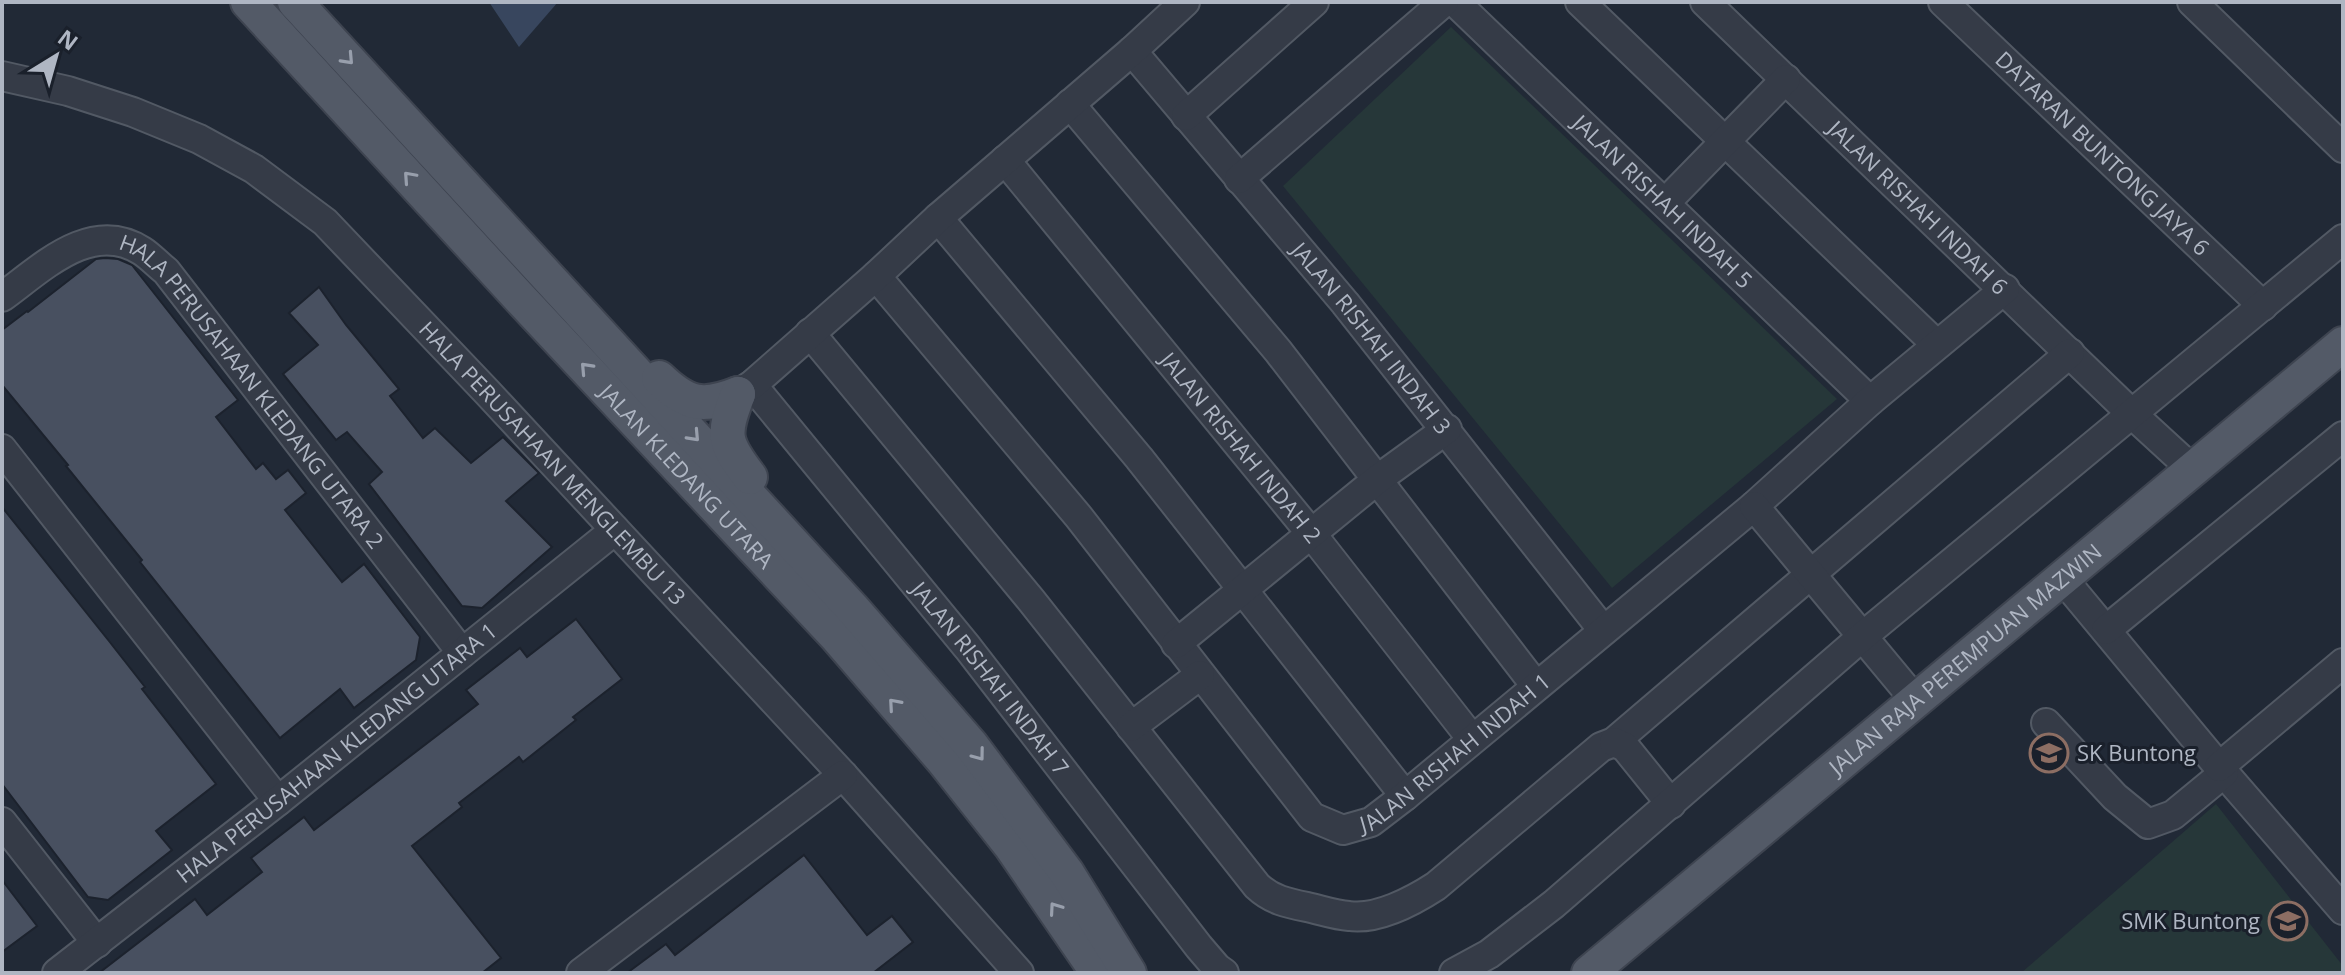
<svg xmlns="http://www.w3.org/2000/svg" width="2345" height="975" font-family="'Open Sans',sans-serif">
	<style>
		.green { fill: #263739 }
		.water { fill: #38465e }
		.building { fill: #485060; stroke: #1c222d; stroke-width: 2 }
		.lines { fill: none; stroke-linecap: round; stroke-linejoin: round }
		.minor-casing { stroke: #525964; stroke-width: 32 }
		.major-casing { stroke: #3e4450; stroke-width: 38 }
		.minor { stroke: #353b47; stroke-width: 28 }
		.major { stroke: #535a67; stroke-width: 34 }
		.oneway { stroke: #989fac }
		.labels { text-anchor: middle; stroke-width: 6; stroke-linejoin: round; paint-order: stroke }
		.street-label { font-size: 22px; fill: #afb6c3; stroke: #1a202b }
		.poi-label { font-size: 22px; fill: #afb6c3; stroke: #1a202b; text-anchor: start }
	</style>
	<rect width="100%" height="100%" fill="#212936"/>
	<!-- green -->
	<path class="green" d="M 1451,27 L 1837,399 L 1612,588 L 1283,186 Z
		M 2216,804 L 2343,966 L 2343,969 L 2339,973 L 2021,973 Z"/>
	<!-- water -->
	<path class="water" d="M 489,2 L 558,2 L 519,47 Z"/>
	<!-- building -->
	<path class="building" d="M 105,258 L 118,259 L 132,265 L 238,400 L 216,417 L 256,469 L 263,463 L 276,479 L 288,470 L 306,493 L 285,510 L 342,582 L 364,564 L 420,637 L 416,660 L 354,708 L 340,689 L 280,738 L 140,562 L 142,560 L 66,466 L 68,465 L 2,385 L 2,330 L 27,311 L 28,312 L 96,259 Z
		M 319,287 L 346,325 L 399,389 L 390,396 L 423,438 L 435,428 L 471,463 L 503,437 L 539,473 L 506,501 L 552,547 L 482,608 L 462,606 L 369,484 L 382,472 L 347,432 L 336,440 L 283,374 L 318,345 L 289,313 Z
		M 2,507 L 109,641 L 145,687 L 142,689 L 216,784 L 156,831 L 172,850 L 108,900 L 88,897 L 2,784 Z
		M 576,619 L 622,679 L 573,717 L 576,720 L 523,762 L 519,757 L 459,803 L 462,807 L 412,846 L 501,958 L 482,973 L 99,973 L 195,899 L 207,915 L 262,872 L 251,858 L 304,817 L 314,830 L 478,704 L 466,690 L 520,648 L 527,657 Z
		M 804,855 L 867,935 L 892,916 L 913,942 L 873,973 L 627,973 L 666,944 L 675,955 Z
		M 2,880 L 37,926 L 2,952 Z"/>
	<g class="lines">
		<defs>
			<g id="minor">
				<path id="s1" d="M 1455,2 L 1870,401"/>
				<path d="M 1580,2 L 1936,344"/>
				<path id="s2" d="M 1705,2 L 2132,414 L 2193,470"/>
				<path id="s3" d="M 1943,2 L 2263,306"/>
				<path d="M 2192,2 L 2343,148"/>
				<path id="s4" d="M 1132,51 L 1345,303 L 1603,630"/>
				<path id="s5" d="M 2,76 L 68,91 L 133,112 L 199,139 L 254,169 L 325,222 L 487,392 L 843,775 L 1019,973"/>
				<path d="M 1070,104 L 1278,351 L 1536,686"/>
				<path d="M 1186,116 L 1314,2"/>
				<path id="s6" d="M 1005,160 L 1310,532 L 1472,739"/>
				<path d="M 1239,179 L 1444,2"/>
				<path d="M 1665,203 L 1786,79"/>
				<path d="M 938,218 L 1139,458 L 1405,796"/>
				<path id="s7" d="M 876,276 L 1078,516 L 1312,817 L 1343,830 L 1371,822 L 1405,796 L 1754,506 L 1870,401 L 2005,289"/>
				<path id="s8" d="M 2,297 C 41,269 91,218 142,251 C 150,256 158,265 166,271 L 462,653"/>
				<path d="M 810,333 L 1031,600 L 1257,886 C 1272,900 1287,903 1307,907 C 1321,910 1335,915 1349,916 C 1377,920 1413,901 1436,886 L 1601,747 L 1614,742 L 2070,353"/>
				<path id="s9" d="M 752,385 L 968,648 L 1199,947 L 1217,968 L 1224,973"/>
				<path d="M 738,394 L 752,385 L 876,276 L 938,218 L 1132,51 L 1185,2"/>
				<path d="M 2,449 L 278,801"/>
				<path d="M 1754,506 L 1916,701"/>
				<path d="M 2063,579 L 2219,767 L 2343,910"/>
				<path d="M 2106,630 L 2343,436"/>
				<path d="M 1176,644 L 1378,479 L 1447,429"/>
				<path d="M 2046,723 L 2115,797 L 2148,824 L 2173,815 L 2224,773"/>
				<path d="M 1131,727 L 1200,675"/>
				<path d="M 1614,742 L 1625,747 L 1671,804"/>
				<path d="M 2219,767 L 2343,663"/>
				<path d="M 2,822 L 97,943"/>
				<path id="s10" d="M 57,973 L 278,801 L 615,530"/>
				<path d="M 581,973 L 843,775"/>
				<path d="M 1454,973 L 1489,954 L 1554,904 L 1863,636 L 2343,239"/>
			</g>
			<g id="major">
				<path id="s11" d="M 248,2 L 517,295 L 837,637 L 943,760 L 1011,846 L 1098,973"/>
				<path d="M 295,2 L 852,608 L 971,745 L 1067,873 L 1129,973"/>
				<path d="M 659,378 C 687,405 703,408 738,394"/>
				<path d="M 738,394 C 722,435 723,442 750,477"/>
				<path id="s12" d="M 1589,973 L 2343,344"/>
			</g>
		</defs>
		<!-- minor casing -->
		<use href="#minor" class="minor-casing"/>
		<!-- major casing -->
		<use href="#major" class="major-casing"/>
		<!-- minor -->
		<use href="#minor" class="minor"/>
		<!-- major -->
		<use href="#major" class="major"/>
	</g>
	<!-- one-way arrows -->
	<defs><path id="oneway-chevron" d="M-2-3.5L2.5 0L-2 3.5" fill="none" stroke-width="1.6" stroke-linecap="round" stroke-linejoin="round" transform="scale(2)"/></defs>
	<g class="oneway">
		<use href="#oneway-chevron" transform="translate(348 59) rotate(47)"/>
		<use href="#oneway-chevron" transform="translate(409 177) rotate(-132)"/>
		<use href="#oneway-chevron" transform="translate(586 368) rotate(-133)"/>
		<use href="#oneway-chevron" transform="translate(694 436) rotate(47)"/>
		<use href="#oneway-chevron" transform="translate(894 704) rotate(-131)"/>
		<use href="#oneway-chevron" transform="translate(979 755) rotate(53)"/>
		<use href="#oneway-chevron" transform="translate(1055 908) rotate(-125)"/>
	</g>
	<!-- icons -->
	<defs>
		<symbol id="school-ring" viewBox="-11 -11 22 22"><circle r="9.5" fill="#1a202b" stroke="#8d6e63" stroke-width="1.5"/><path d="M0-5L7-2L0 1L-7-2ZM-4 1L0 2.5L4 1V4Q0 6-4 4Z" fill="#8d6e63"/></symbol>
	</defs>
	<g fill-rule="evenodd">
		<use href="#school-ring" x="2027" y="731" width="44" height="44"/>
		<use href="#school-ring" x="2266" y="899" width="44" height="44"/>
	</g>
	<g class="labels">
		<!-- street labels -->
		<g class="street-label">
			<text dy="8" stroke="none"><textPath href="#s3" startOffset="220">DATARAN BUNTONG JAYA 6</textPath></text>
			<text dy="8" stroke="none"><textPath href="#s1" startOffset="288">JALAN RISHAH INDAH 5</textPath></text>
			<text dy="8" stroke="none"><textPath href="#s2" startOffset="296">JALAN RISHAH INDAH 6</textPath></text>
			<text dy="8" stroke="none"><textPath href="#s4" startOffset="374">JALAN RISHAH INDAH 3</textPath></text>
			<text dy="8" stroke="none"><textPath href="#s8" startOffset="336">HALA PERUSAHAAN KLEDANG UTARA 2</textPath></text>
			<text dy="8" stroke="none"><textPath href="#s6" startOffset="372">JALAN RISHAH INDAH 2</textPath></text>
			<text dy="8" stroke="none"><textPath href="#s5" startOffset="690">HALA PERUSAHAAN MENGLEMBU 13</textPath></text>
			<text dy="8" stroke="none"><textPath href="#s11" startOffset="646">JALAN KLEDANG UTARA</textPath></text>
			<text dy="8" stroke="none"><textPath href="#s12" startOffset="490">JALAN RAJA PEREMPUAN MAZWIN</textPath></text>
			<text dy="8" stroke="none"><textPath href="#s9" startOffset="378">JALAN RISHAH INDAH 7</textPath></text>
			<text dy="8" stroke="none"><textPath href="#s7" startOffset="866">JALAN RISHAH INDAH 1</textPath></text>
			<text dy="8" stroke="none"><textPath href="#s10" startOffset="356">HALA PERUSAHAAN KLEDANG UTARA 1</textPath></text>
		</g>
		<!-- poi labels -->
		<g class="poi-label">
			<text x="2077" y="761">SK Buntong</text>
			<text x="2260" y="929" text-anchor="end">SMK Buntong</text>
		</g>
	</g>
	<!-- border -->
	<rect width="2345" height="975" fill="none" stroke="#afb6c3" stroke-width="8"/>
	<!-- north arrow -->
	<g transform="translate(56 56) rotate(37)" stroke="#1a202b" stroke-width="6" paint-order="stroke">
	<path d="M0-6L14 30L0 20L-14 30Z" fill="#afb6c3"/>
	<text y="-12" font-size="22" font-weight="bold" text-anchor="middle" fill="#afb6c3">N</text>
	</g>
</svg>
